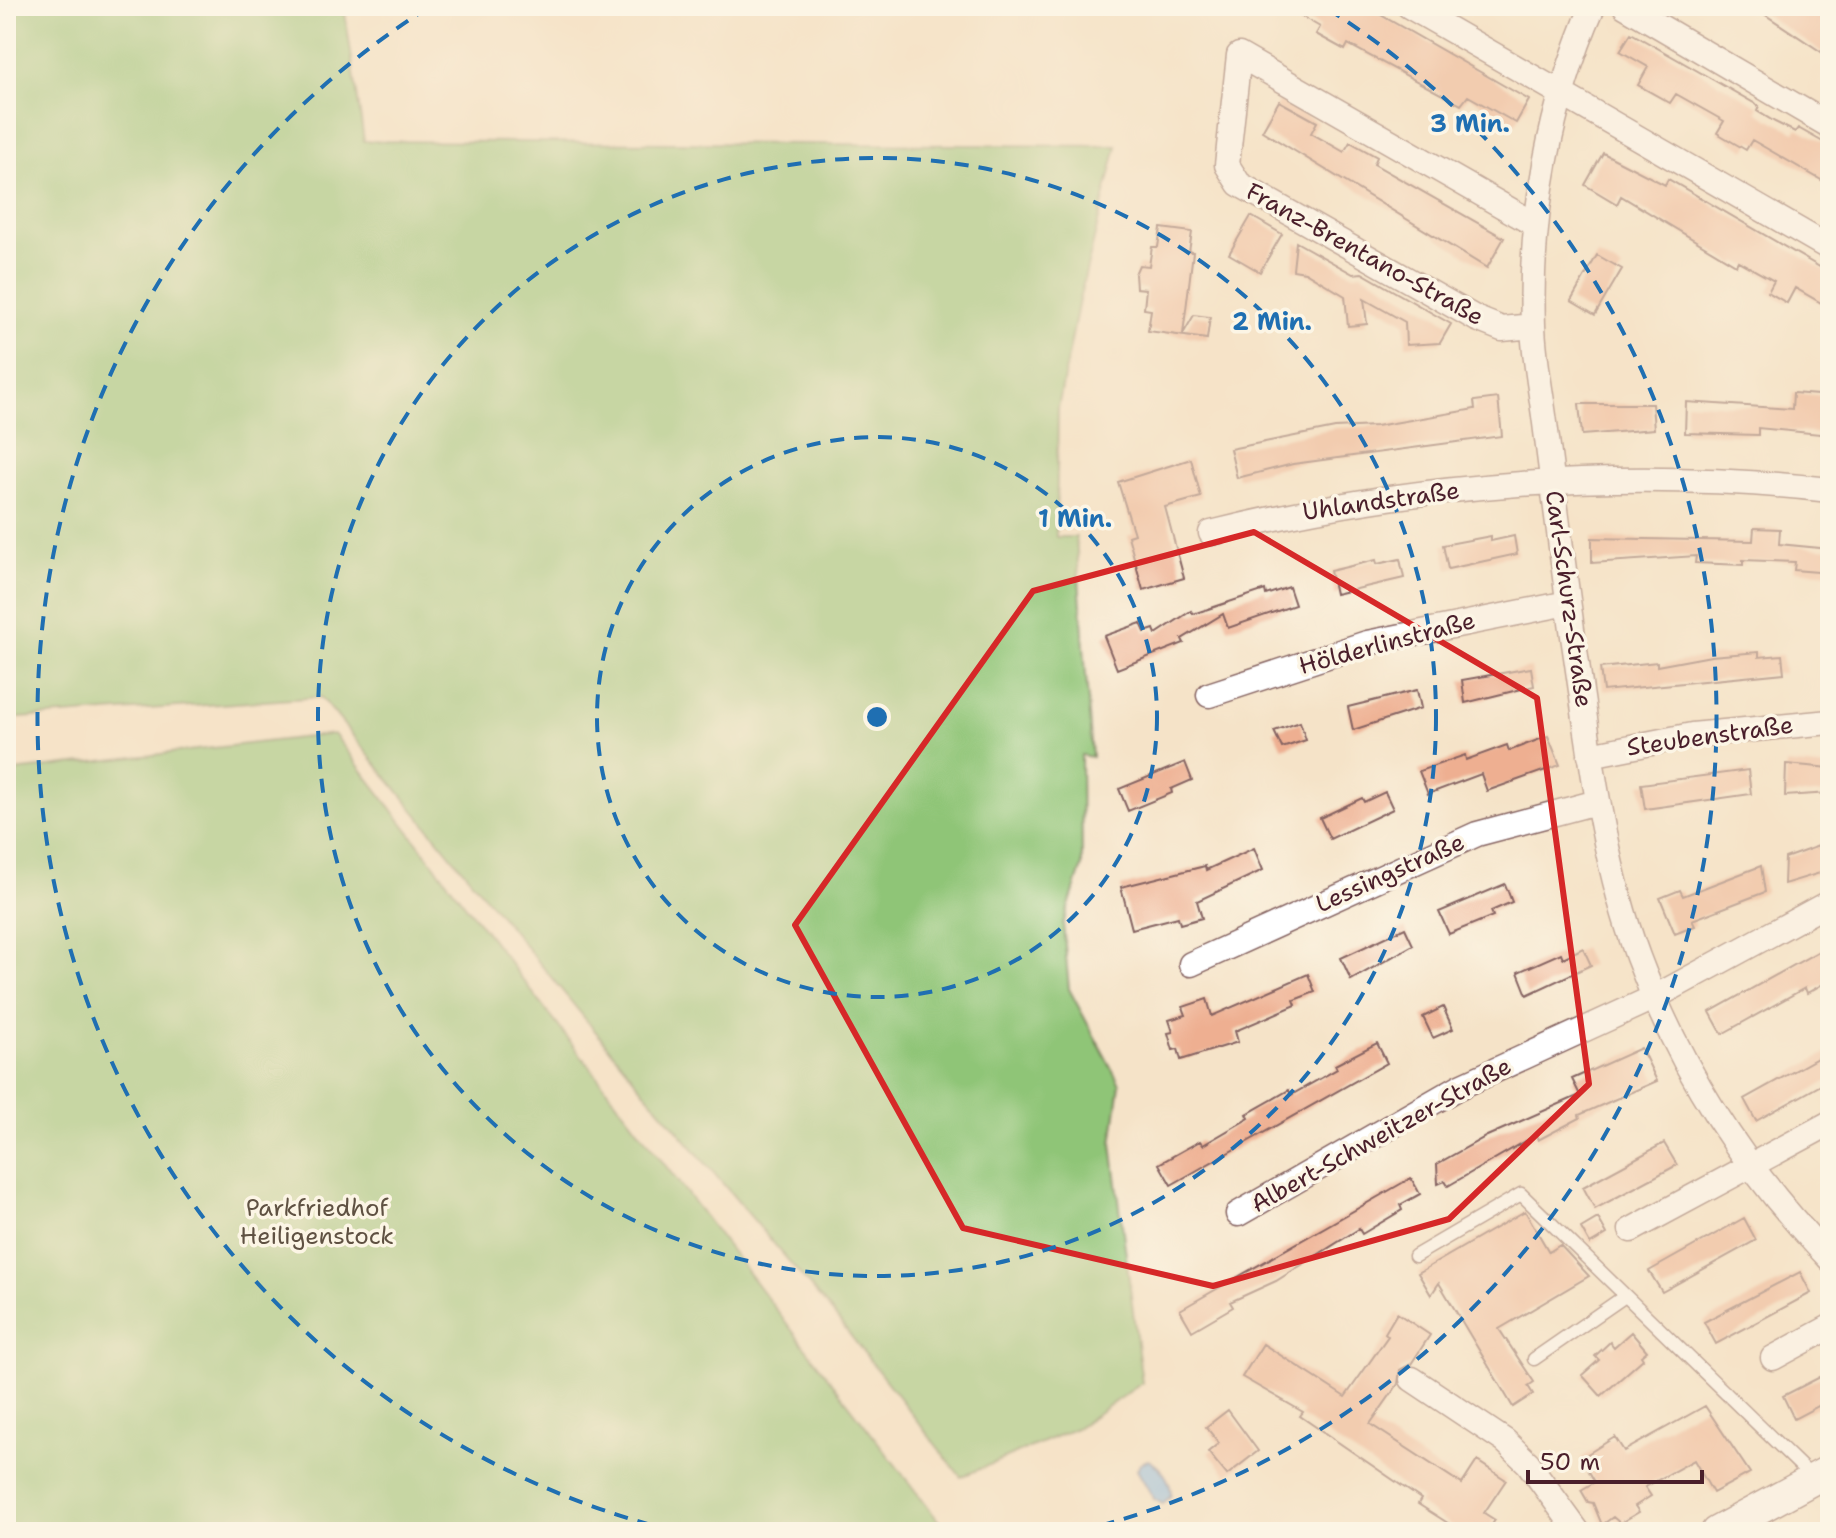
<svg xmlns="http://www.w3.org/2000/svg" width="1836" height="1538" font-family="'Shantell Sans',sans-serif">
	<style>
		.green { fill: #8fc577; stroke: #6c7251; stroke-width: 2 }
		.water { fill: #77b3e9; stroke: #60698a; stroke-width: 2 }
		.building { fill: #eeaf91 }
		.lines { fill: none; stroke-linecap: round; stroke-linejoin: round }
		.service-casing { stroke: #866462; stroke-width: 15 }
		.minor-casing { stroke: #866462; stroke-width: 27 }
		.tertiary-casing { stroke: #866462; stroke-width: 33 }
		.service { stroke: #fff; stroke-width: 12 }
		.minor { stroke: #fff; stroke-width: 24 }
		.tertiary { stroke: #fff; stroke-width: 30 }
		.marked { fill: none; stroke: #d62828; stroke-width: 6; stroke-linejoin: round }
		.ring { fill: none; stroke: #1f6fb2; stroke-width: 4; stroke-dasharray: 14 10 }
		.labels { text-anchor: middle; stroke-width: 7; stroke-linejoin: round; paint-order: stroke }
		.street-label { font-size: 24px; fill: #4a1f2b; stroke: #fcf5e5 }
		.park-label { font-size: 24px; fill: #5f5142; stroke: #fcf5e5 }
		.centre { fill: #1f6fb2; stroke: #fcf5e5; stroke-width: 4 }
		.ring-label { font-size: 24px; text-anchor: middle; font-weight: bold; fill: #1f6fb2; stroke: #fcf5e5; stroke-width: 7; stroke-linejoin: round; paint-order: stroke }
	</style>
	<rect width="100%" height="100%" fill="#fcf5e5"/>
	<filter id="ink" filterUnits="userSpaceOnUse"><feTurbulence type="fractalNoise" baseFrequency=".0125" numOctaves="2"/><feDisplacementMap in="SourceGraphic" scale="16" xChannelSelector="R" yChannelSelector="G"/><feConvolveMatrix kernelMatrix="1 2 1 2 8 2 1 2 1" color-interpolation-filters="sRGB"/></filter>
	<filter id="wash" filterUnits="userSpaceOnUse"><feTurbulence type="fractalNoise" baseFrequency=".006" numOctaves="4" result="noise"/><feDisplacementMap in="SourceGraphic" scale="32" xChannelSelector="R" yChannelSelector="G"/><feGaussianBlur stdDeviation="1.8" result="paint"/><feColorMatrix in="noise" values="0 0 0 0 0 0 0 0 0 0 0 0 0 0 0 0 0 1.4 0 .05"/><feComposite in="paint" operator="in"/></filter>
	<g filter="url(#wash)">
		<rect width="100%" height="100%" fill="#f5e3c8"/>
		<!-- green -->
		<path class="green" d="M 6,6 L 344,6 L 364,141 L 1117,146 L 1079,300 L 1058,408 L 1056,537 L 1076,537 L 1092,757 L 1081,755 L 1082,866 L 1063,924 L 1069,989 L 1120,1084 L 1112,1144 L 1142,1383 L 1076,1428 L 961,1477 L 832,1312 L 656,1105 L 321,697 L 6,719 Z
			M 334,734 L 947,1532 L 6,1532 L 6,772 Z"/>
		<!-- water -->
		<path class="water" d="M 1148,1460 C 1161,1467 1171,1479 1171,1495 L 1163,1504 L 1154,1499 L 1137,1470 L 1140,1463 Z"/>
		<g id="blocks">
			<!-- building -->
			<path class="building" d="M 1284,6 L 1365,6 L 1529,100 L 1516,123 L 1468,96 L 1461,105 L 1348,44 L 1345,50 L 1316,34 L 1320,27 Z
				M 1752,6 L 1830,6 L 1830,41 L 1823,53 Z
				M 1631,33 L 1759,106 L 1757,111 L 1775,122 L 1795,132 L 1798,128 L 1830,146 L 1830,185 L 1752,140 L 1746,150 L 1717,133 L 1724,121 L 1676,94 L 1670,103 L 1638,85 L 1648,67 L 1620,51 Z
				M 1279,101 L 1317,122 L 1311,133 L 1344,152 L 1350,142 L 1377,157 L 1374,164 L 1504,238 L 1487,268 L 1262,131 Z
				M 1603,153 L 1665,185 L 1668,179 L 1830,273 L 1830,308 L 1795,288 L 1787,303 L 1768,292 L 1774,281 L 1738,261 L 1736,265 L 1621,196 L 1617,204 L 1585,185 Z
				M 1251,216 L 1282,234 L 1260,272 L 1229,254 Z
				M 1161,228 L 1192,232 L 1189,252 L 1193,252 L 1183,334 L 1194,315 L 1210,317 L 1207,339 L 1148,331 L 1151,310 L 1144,309 L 1146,289 L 1136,288 L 1135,274 L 1139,265 L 1149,266 L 1152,247 L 1158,247 Z
				M 1296,242 L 1353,274 L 1362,273 L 1451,324 L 1440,343 L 1406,345 L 1405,322 L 1364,299 L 1367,324 L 1348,326 L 1345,296 L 1305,272 L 1293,270 Z
				M 1597,255 L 1622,269 L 1595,315 L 1571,301 Z
				M 1793,393 L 1830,396 L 1830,435 L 1758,428 L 1758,435 L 1685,433 L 1686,402 L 1792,409 Z
				M 1498,398 L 1502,436 L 1293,464 L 1237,478 L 1230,449 L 1335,428 L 1376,426 L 1475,409 L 1474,401 Z
				M 1579,404 L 1652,404 L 1654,429 L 1582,435 Z
				M 1191,459 L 1201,497 L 1165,507 L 1184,578 L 1143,590 L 1128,536 L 1134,534 L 1118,482 Z
				M 1754,528 L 1780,529 L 1779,544 L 1830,549 L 1830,573 L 1794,570 L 1795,562 L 1743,560 L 1743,565 L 1695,563 L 1696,556 L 1592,563 L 1592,538 L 1753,541 Z
				M 1491,536 L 1491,541 L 1514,536 L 1517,554 L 1448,569 L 1443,545 Z
				M 1400,559 L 1404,578 L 1335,594 L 1330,571 L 1376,560 L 1377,564 Z
				M 1289,587 L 1295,605 L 1228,628 L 1223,614 L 1182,639 L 1184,643 L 1117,669 L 1104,636 L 1141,623 L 1145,632 L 1154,629 L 1156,634 L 1191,611 L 1193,614 L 1265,590 L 1266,595 Z
				M 1759,652 L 1759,657 L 1782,655 L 1784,673 L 1603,691 L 1600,668 L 1657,662 L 1657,666 L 1711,656 Z
				M 1531,668 L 1534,686 L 1465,703 L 1462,680 Z
				M 1417,690 L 1421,708 L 1353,730 L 1348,707 Z
				M 1300,722 L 1306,740 L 1282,748 L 1274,731 Z
				M 1548,736 L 1560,765 L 1487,791 L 1481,774 L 1428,794 L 1419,771 L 1465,755 L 1466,760 L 1507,745 L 1509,751 Z
				M 1185,762 L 1192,780 L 1171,789 L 1172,793 L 1128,811 L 1119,789 Z
				M 1786,764 L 1830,768 L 1830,793 L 1785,796 Z
				M 1748,770 L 1751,794 L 1645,809 L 1641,784 Z
				M 1385,792 L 1393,809 L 1330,839 L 1320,818 L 1362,798 L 1364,802 Z
				M 1830,842 L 1830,870 L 1784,884 L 1785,858 Z
				M 1254,848 L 1263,870 L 1197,901 L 1202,918 L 1180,924 L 1178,917 L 1132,929 L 1121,887 L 1205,866 L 1206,870 Z
				M 1761,866 L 1765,892 L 1692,920 L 1695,926 L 1675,934 L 1660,898 L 1680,890 L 1683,896 Z
				M 1505,884 L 1512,902 L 1491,911 L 1493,916 L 1449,934 L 1439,912 Z
				M 1405,928 L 1413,945 L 1351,980 L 1341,958 Z
				M 1830,945 L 1830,980 L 1807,993 L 1805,988 L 1722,1034 L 1710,1012 Z
				M 1583,948 L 1591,965 L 1527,995 L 1518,972 L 1561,953 L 1563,958 Z
				M 1308,974 L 1315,992 L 1294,1000 L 1296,1005 L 1235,1031 L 1238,1042 L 1181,1060 L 1178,1049 L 1173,1050 L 1168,1033 L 1173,1032 L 1169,1020 L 1186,1015 L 1183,1007 L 1207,999 L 1212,1016 Z
				M 1443,1007 L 1453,1029 L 1433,1038 L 1423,1017 Z
				M 1377,1043 L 1387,1063 L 1171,1185 L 1159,1164 L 1200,1141 L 1203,1145 L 1249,1118 L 1247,1114 L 1289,1090 L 1291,1095 L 1337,1069 L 1335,1065 Z
				M 1641,1048 L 1657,1081 L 1579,1115 L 1580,1118 L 1538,1140 L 1536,1135 L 1448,1186 L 1445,1181 L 1438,1184 L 1437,1164 L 1487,1136 L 1580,1095 L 1572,1079 Z
				M 1830,1051 L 1830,1080 L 1756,1121 L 1744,1099 Z
				M 1664,1143 L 1677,1165 L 1595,1209 L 1583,1187 Z
				M 1411,1178 L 1420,1194 L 1400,1205 L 1402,1210 L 1362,1234 L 1359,1229 L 1276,1281 L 1230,1302 L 1233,1307 L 1192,1331 L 1180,1310 Z
				M 1525,1211 L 1549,1252 L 1560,1245 L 1589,1276 L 1499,1329 L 1534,1382 L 1528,1386 L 1533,1394 L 1513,1407 L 1439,1283 L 1431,1295 L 1418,1273 Z
				M 1598,1218 L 1607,1234 L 1590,1244 L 1581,1228 Z
				M 1744,1218 L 1756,1240 L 1662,1292 L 1649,1271 Z
				M 1800,1272 L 1811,1293 L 1716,1344 L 1704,1322 Z
				M 1397,1313 L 1430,1335 L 1411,1364 L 1400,1370 L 1398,1384 L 1370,1424 L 1462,1484 L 1477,1461 L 1506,1480 L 1484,1513 L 1495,1520 L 1487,1532 L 1462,1532 L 1418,1504 L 1421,1499 L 1300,1416 L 1303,1412 L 1242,1377 L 1263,1344 L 1345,1397 L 1388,1336 L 1385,1333 Z
				M 1631,1332 L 1647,1351 L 1641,1356 L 1643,1359 L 1601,1396 L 1582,1375 L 1599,1360 L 1595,1356 L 1610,1342 L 1614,1347 Z
				M 1830,1372 L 1830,1400 L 1794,1419 L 1783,1396 Z
				M 1705,1406 L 1750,1473 L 1713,1493 L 1694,1460 L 1645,1487 L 1651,1496 L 1635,1506 L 1639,1512 L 1620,1523 L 1613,1517 L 1602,1525 L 1593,1503 L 1588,1502 L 1581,1490 L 1595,1482 L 1581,1458 L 1615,1437 L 1624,1451 Z
				M 1228,1410 L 1258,1451 L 1227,1475 L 1208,1452 L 1219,1443 L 1206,1427 Z"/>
		</g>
	</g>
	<g filter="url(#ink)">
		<use href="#blocks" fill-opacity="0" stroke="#866462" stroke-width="2"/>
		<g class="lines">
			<defs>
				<path id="service" d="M 1415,1256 L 1521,1194 L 1814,1479
					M 1534,1359 L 1625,1296"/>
				<path id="minor" d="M 1409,6 L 1826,246 L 1830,239
					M 1593,6 C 1550,104 1529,218 1533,325 C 1534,360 1542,396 1546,431 C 1555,502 1564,573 1574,643 C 1590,749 1601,856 1638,957 C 1681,1072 1745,1171 1830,1259
					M 1625,6 L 1830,126
					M 1533,326 L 1502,329 L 1477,319 L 1239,184 L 1227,165 L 1239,55 L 1536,225
					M 1211,533 C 1409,483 1627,467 1830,490
					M 1209,695 L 1367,643 L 1568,603
					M 1590,755 L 1692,735 L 1830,722
					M 1191,964 L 1477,834 L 1597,802
					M 1238,1214 L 1461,1086 L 1655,997 L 1830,902
					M 1631,1230 L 1830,1123
					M 1773,1358 L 1830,1327
					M 1412,1379 L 1505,1441 L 1528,1463 L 1578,1532"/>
				<path id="tertiary" d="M 1716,1532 L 1830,1470"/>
			</defs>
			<!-- service casing -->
			<use href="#service" class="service-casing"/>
			<!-- minor casing -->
			<use href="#minor" class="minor-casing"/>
			<!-- tertiary casing -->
			<use href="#tertiary" class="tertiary-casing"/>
			<!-- service -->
			<use href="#service" class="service"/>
			<!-- minor -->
			<use href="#minor" class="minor"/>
			<!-- tertiary -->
			<use href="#tertiary" class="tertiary"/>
		</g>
	</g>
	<!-- marked area -->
	<path d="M0 0H1836V1538H0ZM 1254,532 L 1537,698 L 1589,1084 L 1449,1219 L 1213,1286 L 963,1228 L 795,925 L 1033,591 Z" fill="#f5e3c8" fill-opacity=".55" fill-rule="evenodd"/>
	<path class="marked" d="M 1254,532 L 1537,698 L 1589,1084 L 1449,1219 L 1213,1286 L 963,1228 L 795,925 L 1033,591 Z"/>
	<!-- distance rings -->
	<g class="ring">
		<circle cx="877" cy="717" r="280"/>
		<circle cx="877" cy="717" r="559"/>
		<path d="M674 1531A839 839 0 0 1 426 9M1328 9A839 839 0 0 1 1080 1531"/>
	</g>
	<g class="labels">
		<!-- street labels -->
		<g class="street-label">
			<text transform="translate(1365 254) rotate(29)" y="8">Franz-Brentano-Straße</text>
			<text transform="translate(1381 501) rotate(-8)" y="8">Uhlandstraße</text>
			<text transform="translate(1569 599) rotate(82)" y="8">Carl-Schurz-Straße</text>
			<text transform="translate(1387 643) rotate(-15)" y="8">Hölderlinstraße</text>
			<text transform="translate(1710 736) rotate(-8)" y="8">Steubenstraße</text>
			<text transform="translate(1390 873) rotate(-24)" y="8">Lessingstraße</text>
			<text transform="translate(1381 1135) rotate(-29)" y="8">Albert-Schweitzer-Straße</text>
		</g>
		<!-- park labels -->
		<g class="park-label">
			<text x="317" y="1216">Parkfriedhof<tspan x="317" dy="28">Heiligenstock</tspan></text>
		</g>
	</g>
	<circle cx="877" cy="717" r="12" class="centre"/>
	<g class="ring-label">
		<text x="1470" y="132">3 Min.</text>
		<text x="1272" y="330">2 Min.</text>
		<text x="1075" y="527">1 Min.</text>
	</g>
	<!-- margin -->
	<rect width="1836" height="1538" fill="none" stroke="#fcf5e5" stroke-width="32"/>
	<!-- scale -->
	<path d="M1528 1470v12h174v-12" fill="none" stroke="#4a1f2b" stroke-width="4"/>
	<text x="1540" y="1470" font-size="24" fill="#4a1f2b" stroke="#fcf5e5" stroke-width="6" paint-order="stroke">50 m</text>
</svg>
